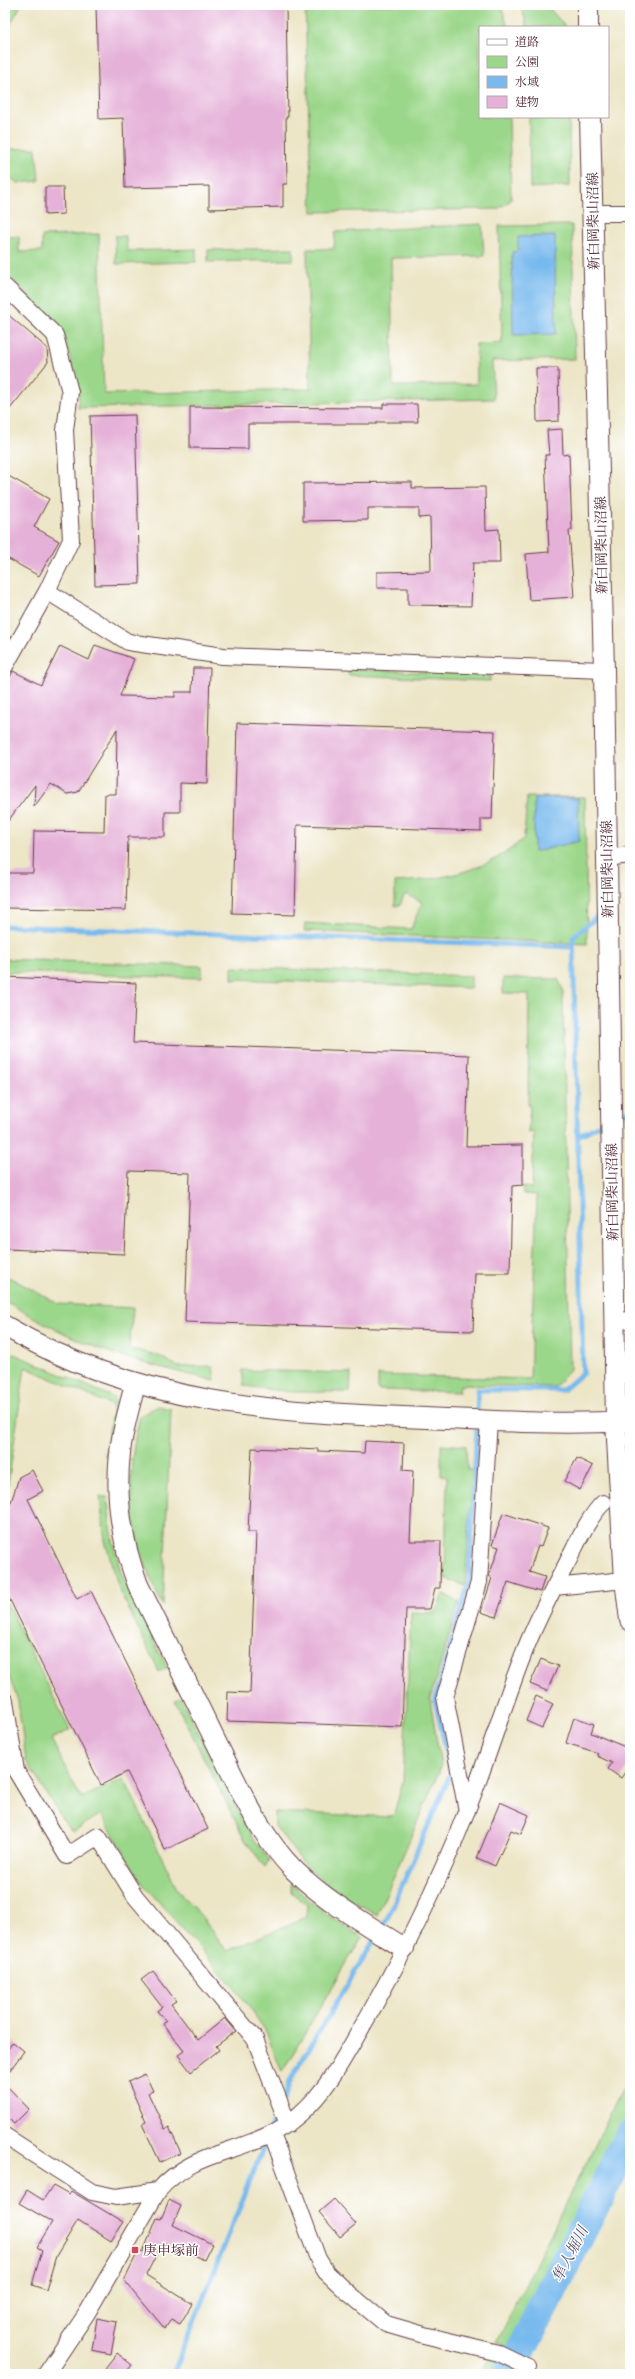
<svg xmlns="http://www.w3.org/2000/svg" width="635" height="2379" font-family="Cardo,'Noto Serif JP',serif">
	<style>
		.green { fill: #9bd78a; stroke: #727b5a }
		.water { fill: #79baee; stroke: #626c8c }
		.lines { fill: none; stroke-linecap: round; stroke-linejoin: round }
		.stream { stroke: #79baee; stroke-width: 5 }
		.river { stroke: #79baee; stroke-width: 31 }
		.building { fill: #e5b1d8 }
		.minor-casing { stroke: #623d42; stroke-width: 18 }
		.tertiary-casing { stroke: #623d42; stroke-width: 22 }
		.minor { stroke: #fff; stroke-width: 16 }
		.tertiary { stroke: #fff; stroke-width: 20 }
		.poi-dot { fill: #d1495b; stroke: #fff; stroke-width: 1.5 }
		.labels { text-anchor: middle; stroke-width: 3; stroke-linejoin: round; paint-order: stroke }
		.street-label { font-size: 14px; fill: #4a1f2b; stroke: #fff }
		.poi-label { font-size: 14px; fill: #4a1f2b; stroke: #fff; text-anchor: start }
		.water-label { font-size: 15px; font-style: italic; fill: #5a556f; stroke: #fff }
	</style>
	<rect width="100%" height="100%" fill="#fff"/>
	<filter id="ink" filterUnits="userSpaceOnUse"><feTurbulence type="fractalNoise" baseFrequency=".025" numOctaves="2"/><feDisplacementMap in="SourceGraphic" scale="8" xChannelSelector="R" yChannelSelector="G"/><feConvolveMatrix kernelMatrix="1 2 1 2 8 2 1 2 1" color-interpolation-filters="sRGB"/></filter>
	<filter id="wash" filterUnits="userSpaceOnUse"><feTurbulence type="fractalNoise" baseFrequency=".012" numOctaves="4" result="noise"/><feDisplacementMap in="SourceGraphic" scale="16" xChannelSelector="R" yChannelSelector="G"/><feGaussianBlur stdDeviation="0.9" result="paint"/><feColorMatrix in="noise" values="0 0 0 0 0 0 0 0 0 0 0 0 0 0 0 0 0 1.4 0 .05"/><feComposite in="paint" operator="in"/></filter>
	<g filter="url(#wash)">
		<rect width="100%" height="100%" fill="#ece5c6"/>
		<!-- green -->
		<path class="green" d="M 11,5 L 21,5 L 5,34 L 5,19 Z
			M 305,5 L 501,5 L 508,27 L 480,27 L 480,117 L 509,117 L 511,200 L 498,209 L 312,212 Z
			M 521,5 L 546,5 L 566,27 L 527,27 Z
			M 5,45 L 8,149 L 36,148 L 39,181 L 17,183 L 5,173 Z
			M 529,117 L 569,117 L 570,186 L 530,188 Z
			M 482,224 L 484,256 L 391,258 L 393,386 L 477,384 L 476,344 L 502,343 L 499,226 L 572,225 L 575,359 L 492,361 L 494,399 L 78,408 L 79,391 L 63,332 L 5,273 L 5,231 L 9,237 L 19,236 L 19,252 L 42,251 L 42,236 L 99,234 L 104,394 L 310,389 L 307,249 L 334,249 L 335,232 Z
			M 115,236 L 126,236 L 127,251 L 196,249 L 196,262 L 116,264 Z
			M 293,248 L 293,260 L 208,262 L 208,250 Z
			M 349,669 L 490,675 L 490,681 L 348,675 Z
			M 527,797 L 585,797 L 587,944 L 304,931 L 305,923 L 411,929 L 422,902 L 405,894 L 400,905 L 395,906 L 395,882 C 442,880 489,871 524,838 Z
			M 5,959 L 202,966 L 202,978 L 5,972 Z
			M 232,967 L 471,976 L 471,988 L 232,979 Z
			M 503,978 L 558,979 L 563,990 L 570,1370 L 555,1387 L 460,1385 L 459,1392 L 378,1390 L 378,1375 L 530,1379 L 537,1195 L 523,1194 L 523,1187 L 532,1188 L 534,1132 L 528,1133 L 530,1106 L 528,1105 L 529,994 L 503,993 Z
			M 5,1275 L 59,1304 L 133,1308 L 129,1349 C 147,1352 163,1355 177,1367 L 213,1366 L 215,1381 C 171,1370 125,1360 83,1342 C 56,1330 31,1316 5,1301 Z
			M 5,1350 L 113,1397 L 118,1406 L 108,1458 L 105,1456 L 113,1406 L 25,1367 L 5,1505 Z
			M 242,1370 L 351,1373 L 350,1392 L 291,1392 L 244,1386 Z
			M 158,1406 L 171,1409 L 163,1606 C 131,1541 122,1487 140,1416 Z
			M 441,1444 L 466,1446 L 467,1469 L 473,1470 L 465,1586 L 445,1578 L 447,1476 L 441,1475 Z
			M 100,1497 L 107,1497 L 113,1541 L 121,1573 L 167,1668 L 159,1672 L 119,1589 L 105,1541 Z
			M 443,1594 L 459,1602 L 430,1699 L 441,1767 L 377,1915 L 331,1887 L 306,1867 L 275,1826 L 275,1812 L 393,1817 L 403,1781 L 411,1612 L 435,1613 Z
			M 5,1600 L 70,1730 L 51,1739 L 81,1798 L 124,1779 L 178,1891 L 204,1919 L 227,1951 L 306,1917 L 307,1905 L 291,1892 L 291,1884 L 323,1912 L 362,1937 L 282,2072 L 265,2030 L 242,1997 L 143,1884 L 101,1814 L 74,1831 L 68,1828 L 26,1761 L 18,1701 L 5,1666 Z
			M 181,1698 C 209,1752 232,1811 269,1860 L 265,1867 L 245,1840 L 175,1701 Z
			M 630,2074 L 630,2120 L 516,2350 L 497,2342 Z
			M 630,2144 L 630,2157 L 532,2356 L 525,2353 Z
			M 491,2354 L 508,2366 L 504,2374 L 481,2374 Z"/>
		<!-- water -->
		<path class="water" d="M 555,236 L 556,334 L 513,335 L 512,252 L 518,251 L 518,237 Z
			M 534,798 L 578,798 L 579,841 L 534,852 Z"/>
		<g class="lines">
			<!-- stream -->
			<path class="stream" d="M 5,926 L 573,947
				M 616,1117 L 630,1110
				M 578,1136 L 607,1121
				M 477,1417 L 478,1390 L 563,1390 L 583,1373 L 573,937 L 599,915
				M 381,1929 L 390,1913 L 451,1773 L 435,1699 L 469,1582 L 477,1425
				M 283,2100 L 291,2079 L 377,1935
				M 270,2130 L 279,2109
				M 173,2374 L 266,2141"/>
			<!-- river -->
			<path class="river" d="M 509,2374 L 630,2135"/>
		</g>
		<g id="blocks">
			<!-- building -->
			<path class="building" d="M 96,5 L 286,5 L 288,117 L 286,117 L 287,184 L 283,184 L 283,207 L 209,209 L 209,186 L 125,188 L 123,118 L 99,119 Z
				M 45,187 L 63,187 L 64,214 L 45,215 Z
				M 5,312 L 47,348 L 48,362 L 5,415 Z
				M 536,368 L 558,368 L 559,421 L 537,422 Z
				M 383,404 L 417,404 L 418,422 L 377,422 L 377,424 L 248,424 L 248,449 L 190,448 L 190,407 L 383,408 Z
				M 135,415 L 140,584 L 95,585 L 90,416 Z
				M 562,429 L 563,455 L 569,454 L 572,530 L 569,530 L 574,597 L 529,600 L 526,554 L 549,552 L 545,455 L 549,455 L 547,430 Z
				M 5,474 L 49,499 L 34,527 L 59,541 L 39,576 L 5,557 Z
				M 412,482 L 412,488 L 485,487 L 486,530 L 499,529 L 500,563 L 473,563 L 471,606 L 408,605 L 408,588 L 377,588 L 377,572 L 431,571 L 430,517 L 419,518 L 419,508 L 368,508 L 368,520 L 303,521 L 303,483 Z
				M 95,645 L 134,659 L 120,696 L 175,697 L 175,692 L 192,692 L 193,668 L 210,668 L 207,784 L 180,783 L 180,812 L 165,812 L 165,837 L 128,837 L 126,910 L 5,908 L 5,873 L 33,873 L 34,831 L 104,832 L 105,794 L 116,794 L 117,729 L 78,792 L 67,794 L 51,784 L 34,807 L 35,785 L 5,825 L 5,688 L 13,671 L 41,685 L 60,646 L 89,660 Z
				M 237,723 L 495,731 L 492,819 L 481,819 L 481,831 L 297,825 L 295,915 L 232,913 Z
				M 5,977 L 136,983 L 133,1043 L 469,1055 L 466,1146 L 523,1145 L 523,1185 L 512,1186 L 510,1273 L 475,1273 L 473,1331 L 185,1322 L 190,1173 L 128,1171 L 124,1254 L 5,1249 Z
				M 365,1441 L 404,1443 L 403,1470 L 413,1471 L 410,1541 L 441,1541 L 440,1588 L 435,1588 L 430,1609 L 406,1609 L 402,1727 L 227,1721 L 228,1692 L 250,1693 L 256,1532 L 248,1532 L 252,1448 L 299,1450 L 299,1448 L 318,1449 L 318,1451 L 364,1453 Z
				M 577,1458 L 593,1466 L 580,1490 L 564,1481 Z
				M 32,1470 L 43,1491 L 28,1499 L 77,1599 L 91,1591 L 208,1829 L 165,1850 L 127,1772 L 101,1785 L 5,1590 L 5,1521 L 19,1477 Z
				M 503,1513 L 548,1528 L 541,1547 L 538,1546 L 529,1572 L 545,1577 L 540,1592 L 508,1582 L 496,1617 L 481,1612 L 492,1578 L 489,1576 L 499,1547 L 492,1545 Z
				M 541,1659 L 558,1666 L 547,1691 L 530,1684 Z
				M 536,1696 L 553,1704 L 542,1728 L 526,1721 Z
				M 574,1717 L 594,1724 L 591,1733 L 628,1748 L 626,1752 L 630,1755 L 630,1765 L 621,1778 L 608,1769 L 612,1763 L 597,1756 L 598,1753 L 566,1743 Z
				M 500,1802 L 529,1815 L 521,1834 L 511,1830 L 495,1866 L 477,1858 Z
				M 153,1971 L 176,2001 L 171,2004 L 198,2040 L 225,2018 L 236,2031 L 216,2046 L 219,2050 L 191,2072 L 178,2055 L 184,2051 L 163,2024 L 166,2021 L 157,2011 L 162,2007 L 141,1980 Z
				M 13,2042 L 24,2051 L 5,2077 L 5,2053 Z
				M 145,2074 L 153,2091 L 148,2093 L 165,2129 L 169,2127 L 181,2153 L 160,2162 L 142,2124 L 146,2122 L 128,2082 Z
				M 5,2084 L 29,2109 L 14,2124 L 5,2115 Z
				M 53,2185 L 69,2194 L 71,2191 L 123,2222 L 111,2241 L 78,2220 L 56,2256 L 46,2290 L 32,2285 L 42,2250 L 37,2247 L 52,2222 L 19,2203 L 27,2190 L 43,2200 Z
				M 334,2199 L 356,2224 L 340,2237 L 319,2212 Z
				M 169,2200 L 181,2206 L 173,2225 L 212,2244 L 204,2260 L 177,2246 L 176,2248 L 163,2242 L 146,2275 L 192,2304 L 180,2324 L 171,2319 L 165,2329 L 124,2280 L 139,2250 L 143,2252 L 157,2218 L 161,2219 Z
				M 97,2318 L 117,2322 L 111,2354 L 92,2350 Z
				M 117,2353 L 132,2365 L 125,2374 L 112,2374 L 105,2368 Z"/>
		</g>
	</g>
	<g filter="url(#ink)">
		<use href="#blocks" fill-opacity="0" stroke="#623d42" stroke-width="1"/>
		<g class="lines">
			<defs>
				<path id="minor" d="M 593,213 L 630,213
					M 5,287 L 55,335 L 70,392 L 65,430 L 71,540 L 47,591 L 5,666
					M 47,591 L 128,642 L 223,656 L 604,670
					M 606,858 L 630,855
					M 614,1321 L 630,1320
					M 554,1587 L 625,1580
					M 5,1701 L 16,1771 L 67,1856 L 98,1836 L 135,1896 L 255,2039 L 288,2124
					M 467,1811 L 445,1697 L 479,1582 L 489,1421
					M 272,2134 L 318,2259 L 326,2272 L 345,2290 L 386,2324 L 424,2335 L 499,2353 L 528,2367
					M 5,2136 L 92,2192 L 116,2197 L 158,2191
					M 46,2374 L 87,2313 L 158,2191 C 190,2153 234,2154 274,2132 C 301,2118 323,2092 339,2066 C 388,1985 433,1898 467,1810 C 489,1756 505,1699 527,1645 C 538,1618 552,1591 566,1565 C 577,1544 587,1519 603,1503"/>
				<path id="tertiary" d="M 588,5 L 588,27
					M 590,117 L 604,670 L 616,1422 L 625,1580 L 630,1620
					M 5,1326 C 138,1406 275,1412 426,1418 C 493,1421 561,1425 628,1421
					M 135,1384 C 130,1406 122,1430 120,1453 C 115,1498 122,1543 138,1585 C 164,1637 190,1688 215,1740 C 238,1785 259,1835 295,1871 C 327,1902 366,1924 404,1948"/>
			</defs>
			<!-- minor casing -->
			<use href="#minor" class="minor-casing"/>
			<!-- tertiary casing -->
			<use href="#tertiary" class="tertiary-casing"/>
			<!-- minor -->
			<use href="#minor" class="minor"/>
			<!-- tertiary -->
			<use href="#tertiary" class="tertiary"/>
		</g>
	</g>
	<!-- markers -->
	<rect class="poi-dot" x="131" y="2246" width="8" height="8" rx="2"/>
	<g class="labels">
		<!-- street labels -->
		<g class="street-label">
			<text transform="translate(593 221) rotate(-91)" y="5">新白岡柴山沼線</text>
			<text transform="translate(601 545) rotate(-91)" y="5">新白岡柴山沼線</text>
			<text transform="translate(607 869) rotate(-91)" y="5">新白岡柴山沼線</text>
			<text transform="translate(612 1192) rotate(-91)" y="5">新白岡柴山沼線</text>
		</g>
		<!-- poi labels -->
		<g class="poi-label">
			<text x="143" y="2255">庚申塚前</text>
		</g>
		<!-- water labels -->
		<g class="water-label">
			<text transform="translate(570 2254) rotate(-63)" y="5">隼人堀川</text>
		</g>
	</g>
	<!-- margin -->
	<rect width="635" height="2379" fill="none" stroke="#fff" stroke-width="20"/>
	<!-- legend -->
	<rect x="479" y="26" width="130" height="92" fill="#ffffff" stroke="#b7a5aa"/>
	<rect x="487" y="39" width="20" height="6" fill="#ffffff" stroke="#b7a5aa"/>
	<text x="515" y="46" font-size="12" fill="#4a1f2b">道路</text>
	<rect x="487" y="56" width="20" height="12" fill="#9bd78a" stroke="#b7a5aa"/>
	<text x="515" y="66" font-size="12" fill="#4a1f2b">公園</text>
	<rect x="487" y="76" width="20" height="12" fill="#79baee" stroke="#b7a5aa"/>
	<text x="515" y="86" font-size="12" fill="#4a1f2b">水域</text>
	<rect x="487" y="96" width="20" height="12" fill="#e5b1d8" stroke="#b7a5aa"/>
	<text x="515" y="106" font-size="12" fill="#4a1f2b">建物</text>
</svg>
